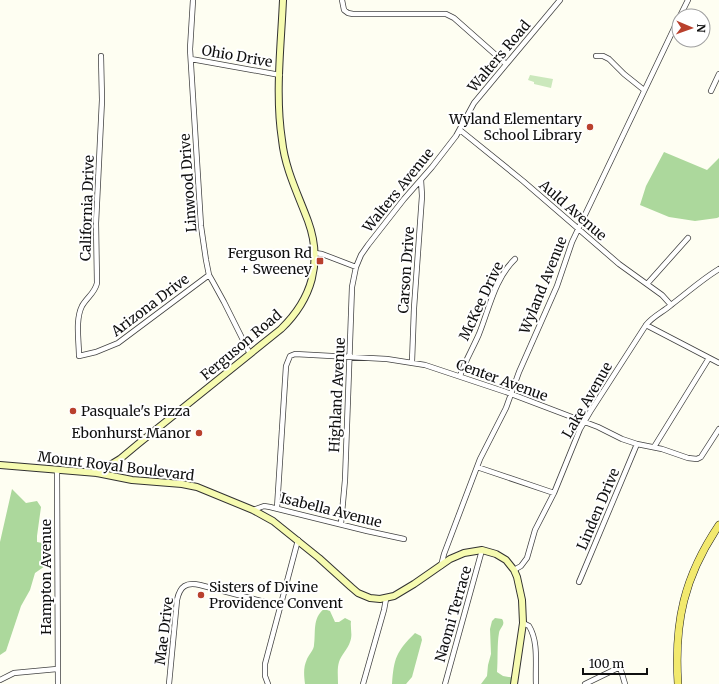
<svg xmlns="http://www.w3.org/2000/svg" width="719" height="684" font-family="Merriweather,serif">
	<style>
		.green { fill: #cbe8bc }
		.forest { fill: #acd89c }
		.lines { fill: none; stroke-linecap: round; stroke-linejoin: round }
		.street-casing { stroke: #424242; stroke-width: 6 }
		.secondary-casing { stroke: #313131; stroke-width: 8 }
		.primary-casing { stroke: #202020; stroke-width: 8 }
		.street { stroke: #fff; stroke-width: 4.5 }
		.secondary { stroke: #f6fbb0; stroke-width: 6 }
		.primary { stroke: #f2e96e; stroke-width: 7 }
		.poi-dot { fill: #b9402d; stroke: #fff; stroke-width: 1.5 }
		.labels { text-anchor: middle; stroke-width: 4; stroke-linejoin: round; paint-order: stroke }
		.street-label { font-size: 14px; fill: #0f0f0f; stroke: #fff }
		.poi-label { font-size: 14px; fill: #0f0f0f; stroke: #fff; text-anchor: end }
	</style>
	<rect width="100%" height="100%" fill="#fefef2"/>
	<!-- green -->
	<path class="green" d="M 530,75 L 553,79 L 551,88 L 534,84 L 534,82 L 528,80 Z"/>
	<!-- forest -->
	<path class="forest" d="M 664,152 L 707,170 L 719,158 L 719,217 L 717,218 L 695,221 L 669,217 L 640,205 L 646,186 Z
		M 12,489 L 26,503 L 37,501 L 41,507 L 37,536 L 37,542 L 47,544 L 50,550 L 45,566 L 35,573 L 30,590 L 21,606 L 6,651 L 0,655 L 0,542 Z
		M 324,609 L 330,611 L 335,622 L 339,622 L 345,618 L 351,621 C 350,628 353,635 350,642 C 348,649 341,655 339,662 C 337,668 338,677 338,684 L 305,684 C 304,675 303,668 307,659 C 309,654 314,650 314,645 C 316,633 312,618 324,609 Z
		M 495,618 L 502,619 C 506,625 500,627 499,633 C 497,643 498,661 497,672 L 503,676 L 515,678 L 514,684 L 481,684 L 487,676 L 488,665 L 491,654 L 490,629 L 492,621 Z
		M 415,633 L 421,636 L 422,640 L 412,677 L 406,684 L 392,684 C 394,658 396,652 415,633 Z"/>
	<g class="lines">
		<defs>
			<path id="street" d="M 193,0 L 190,49 L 201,226 L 206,260 L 209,275 L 213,282 L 224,302 L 250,354
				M 342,0 L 344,10 L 348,13 L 353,14 L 446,14 L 454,18 L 506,64
				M 680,16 L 688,0
				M 101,56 L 102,100 L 96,223 L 97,283 C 95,293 87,297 82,306 C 75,320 79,341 79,356 L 96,352 L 118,343 L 209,275
				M 596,56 L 603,56 L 609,59 L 624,74 L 644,90
				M 191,59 L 280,75
				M 711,91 L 719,74
				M 460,130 L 523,181 L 619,264 L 662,295 L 671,305
				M 315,253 L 322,254 L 356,267
				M 647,284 L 688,238
				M 646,325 L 719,363
				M 412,362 L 414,308 L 422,196 L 421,180
				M 460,376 C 465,361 473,348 479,334 C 489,309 495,278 515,259
				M 654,447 L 709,358
				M 477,467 L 554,493
				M 57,470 L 58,684
				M 277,508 L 286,366 L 290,356 L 295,354 L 387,359 L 425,365 L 506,392 L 598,427 L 622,439 L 637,444 L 662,449 L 688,458 L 697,459 L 701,457 L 719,429
				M 253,510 L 264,506 L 270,507 L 367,531 L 404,539
				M 341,524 L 345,480 L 352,287 L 356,267 L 361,255 L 368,245 L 404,199 L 432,167 L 456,136 L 474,103 L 489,85 L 560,0
				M 441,566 L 444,554 L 480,459 L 506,408 L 519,372 L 557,286 L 572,242 L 679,18
				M 514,570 L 521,566 L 527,558 L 535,530 L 554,493 L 580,429 L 590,412 L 646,325 C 653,316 663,312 671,305 C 687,293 701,280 719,269
				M 579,582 L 637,444
				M 523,623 L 529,626 C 539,642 535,666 536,684
				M 0,680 L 14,673 L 57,669
				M 169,684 L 177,600 C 180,586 186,582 200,585 L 280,606
				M 268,684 L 265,676 L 265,664 L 298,540
				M 363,684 L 384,610 L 386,599
				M 445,684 L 482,550
				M 585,684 L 620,667 L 625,684"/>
			<path id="secondary" d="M 0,465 L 97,473 L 132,480 L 182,484 L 197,487 L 253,510 L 273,521 L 319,558 L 351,587 L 358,593 L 370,598 L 380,599 L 394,596 L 414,584 L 450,559 L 464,553 L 482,550 L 496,554 L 506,560 L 514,570 L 517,577 L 522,600 L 523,623 L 514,684
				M 97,473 L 120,459 L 138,444 L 281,329 C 312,299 323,262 308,221 C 298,194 285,169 282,140 C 275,95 281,46 283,0"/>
			<path id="primary" d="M 678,684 C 674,622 684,577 719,525"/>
		</defs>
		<!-- street casing -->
		<use href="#street" class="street-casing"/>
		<!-- secondary casing -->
		<use href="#secondary" class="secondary-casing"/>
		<!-- primary casing -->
		<use href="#primary" class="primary-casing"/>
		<!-- street -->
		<use href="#street" class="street"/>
		<!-- secondary -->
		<use href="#secondary" class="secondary"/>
		<!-- primary -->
		<use href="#primary" class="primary"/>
	</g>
	<!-- markers -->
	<g class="poi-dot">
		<circle cx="590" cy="127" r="4"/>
		<rect x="316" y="257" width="8" height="8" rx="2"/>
		<circle cx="73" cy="411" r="4"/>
		<circle cx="199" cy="433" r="4"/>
		<circle cx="201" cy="595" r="4"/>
	</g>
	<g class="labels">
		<!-- street labels -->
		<g class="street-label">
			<text transform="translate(237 56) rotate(10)" y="5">Ohio Drive</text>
			<text transform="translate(499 56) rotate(-50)" y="5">Walters Road</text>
			<text transform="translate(188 183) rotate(-94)" y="5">Linwood Drive</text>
			<text transform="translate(398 190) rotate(-51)" y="5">Walters Avenue</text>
			<text transform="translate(87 208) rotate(-88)" y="5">California Drive</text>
			<text transform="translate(573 210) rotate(41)" y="5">Auld Avenue</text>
			<text transform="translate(406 270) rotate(-86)" y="5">Carson Drive</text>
			<text transform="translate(543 285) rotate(-68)" y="5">Wyland Avenue</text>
			<text transform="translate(481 301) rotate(-65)" y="5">McKee Drive</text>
			<text transform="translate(150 305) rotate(-37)" y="5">Arizona Drive</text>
			<text transform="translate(241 345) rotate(-40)" y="5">Ferguson Road</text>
			<text transform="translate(502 380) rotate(20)" y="5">Center Avenue</text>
			<text transform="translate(337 395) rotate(-87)" y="5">Highland Avenue</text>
			<text transform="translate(587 400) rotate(-60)" y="5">Lake Avenue</text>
			<text transform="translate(116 466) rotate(7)" y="5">Mount Royal Boulevard</text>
			<text transform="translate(598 509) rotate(-67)" y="5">Linden Drive</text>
			<text transform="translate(331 510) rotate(14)" y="5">Isabella Avenue</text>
			<text transform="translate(46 577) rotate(-90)" y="5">Hampton Avenue</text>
			<text transform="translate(453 614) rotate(-74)" y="5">Naomi Terrace</text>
			<text transform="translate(164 631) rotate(-83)" y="5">Mae Drive</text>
		</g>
		<!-- poi labels -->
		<g class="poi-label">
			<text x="582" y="124">Wyland Elementary<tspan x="582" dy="16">School Library</tspan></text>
			<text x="312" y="258">Ferguson Rd<tspan x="312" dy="16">+ Sweeney</tspan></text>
			<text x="81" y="416" text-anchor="start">Pasquale's Pizza</text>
			<text x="191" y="438">Ebonhurst Manor</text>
			<text x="209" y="592" text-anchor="start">Sisters of Divine<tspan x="209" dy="16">Providence Convent</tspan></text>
		</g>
	</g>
	<!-- north arrow -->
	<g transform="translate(691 28) rotate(92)"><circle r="19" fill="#ffffff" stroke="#9f9f9f"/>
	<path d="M0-3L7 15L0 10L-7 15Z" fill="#b9402d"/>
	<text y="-6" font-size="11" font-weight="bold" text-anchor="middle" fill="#0f0f0f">N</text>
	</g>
	<!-- scale -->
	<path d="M583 668v6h64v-6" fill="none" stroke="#0f0f0f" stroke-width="2"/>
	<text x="589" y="668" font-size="12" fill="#0f0f0f" stroke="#ffffff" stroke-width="3" paint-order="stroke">100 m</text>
</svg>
